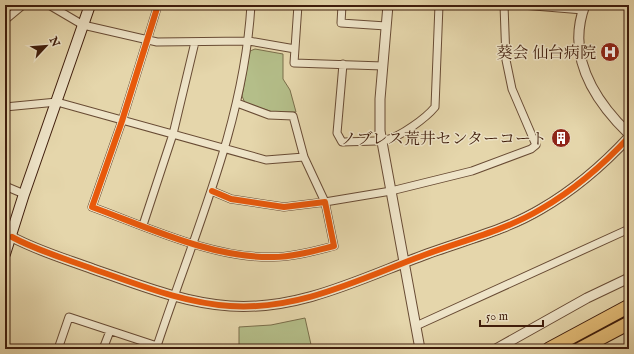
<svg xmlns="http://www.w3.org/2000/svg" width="634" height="354" font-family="'IM FELL English','Noto Serif JP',serif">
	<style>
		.green { fill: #b4be89; stroke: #7a6e4a }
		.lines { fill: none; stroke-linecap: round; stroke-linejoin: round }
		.minor-casing { stroke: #684b34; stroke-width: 9 }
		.tertiary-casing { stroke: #684b34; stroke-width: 11 }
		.secondary-casing { stroke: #3f1d0c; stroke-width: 12 }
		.motorway-casing { stroke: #3f1d0c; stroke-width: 15 }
		.minor { stroke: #eee4c8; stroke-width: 7 }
		.tertiary { stroke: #eee4c8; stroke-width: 9 }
		.secondary { stroke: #eee4c8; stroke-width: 10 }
		.motorway { stroke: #e2bb76; stroke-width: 13 }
		.cycleway-casing { stroke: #eee4c8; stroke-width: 8 }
		.cycleway { stroke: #e8590c; stroke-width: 6 }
		.labels { text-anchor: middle; stroke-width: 3; stroke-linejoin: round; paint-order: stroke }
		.poi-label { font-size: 16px; fill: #3f1d0c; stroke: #eee4c8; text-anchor: end }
	</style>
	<rect width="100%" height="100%" fill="#e5d6ab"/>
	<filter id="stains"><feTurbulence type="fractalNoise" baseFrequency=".005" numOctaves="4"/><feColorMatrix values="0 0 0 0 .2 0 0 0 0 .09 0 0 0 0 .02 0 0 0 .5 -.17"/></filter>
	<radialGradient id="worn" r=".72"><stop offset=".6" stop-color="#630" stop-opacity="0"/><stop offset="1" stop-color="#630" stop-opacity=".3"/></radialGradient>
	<!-- green -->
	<path class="green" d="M 255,49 L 283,54 L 283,79 L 290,90 L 296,112 L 273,112 L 245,103 L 242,96 L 250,51 Z
		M 305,318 L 312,349 L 239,349 L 239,327 L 271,325 Z"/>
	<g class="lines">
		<defs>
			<path id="minor" d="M 49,5 L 83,25 L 157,42 L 249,41 L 295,49
				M 158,5 L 122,121 L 92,207 C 147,227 214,259 274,257 C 293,257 314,251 334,246 L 325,202 L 284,207 L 231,199 L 212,191
				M 298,5 L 294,63 L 383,66
				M 342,5 L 341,23 L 386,26
				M 522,5 L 583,10
				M 5,20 L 23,5
				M 343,64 L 337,133 L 342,142 C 357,141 372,142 386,140 C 400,137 426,118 435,107 L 439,5
				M 237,103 L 269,115 L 293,116 L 304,157 L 325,202 L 391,191 L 472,171 L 531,149 L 536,145 L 512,89 L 506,60 L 504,5
				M 5,107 L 57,102 L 266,160 L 304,157
				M 5,186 L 24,194
				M 143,225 L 173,134 L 195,42
				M 416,326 L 629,229
				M 58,349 L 69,317 L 157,346
				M 103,349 L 110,331
				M 156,349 C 193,236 244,125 251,5"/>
			<path id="tertiary" d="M 388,5 L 380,99 L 380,131 L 420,349
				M 585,5 C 566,55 594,100 629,134
				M 12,237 C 38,251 66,259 93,269 C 137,284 183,303 230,306 C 300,311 364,277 427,254 C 465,240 506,230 541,209 C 574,190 603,165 629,137
				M 496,349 L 587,298 L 629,278"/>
			<path id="secondary" d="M 5,254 L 24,194 L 90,5"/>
			<path id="motorway" d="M 549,349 L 629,306
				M 580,349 L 629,323"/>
		</defs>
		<!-- minor casing -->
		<use href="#minor" class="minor-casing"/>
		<!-- tertiary casing -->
		<use href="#tertiary" class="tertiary-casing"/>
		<!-- secondary casing -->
		<use href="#secondary" class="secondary-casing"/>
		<!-- motorway casing -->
		<use href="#motorway" class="motorway-casing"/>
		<!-- minor -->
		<use href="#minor" class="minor"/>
		<!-- tertiary -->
		<use href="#tertiary" class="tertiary"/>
		<!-- secondary -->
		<use href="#secondary" class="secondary"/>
		<!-- motorway -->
		<use href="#motorway" class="motorway"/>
		<defs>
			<path id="cycleway" d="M 158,5 L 122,121 L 92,207 C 147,227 214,259 274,257 C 293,257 314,251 334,246 L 325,202 L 284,207 L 231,199 L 212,191
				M 12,237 C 38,251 66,259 93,269 C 137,284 183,303 230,306 C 300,311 364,277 427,254 C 465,240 506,230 541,209 C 574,190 603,165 629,137"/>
		</defs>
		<!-- cycleway casing -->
		<use href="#cycleway" class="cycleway-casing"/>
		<!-- cycleway -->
		<use href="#cycleway" class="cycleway"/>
	</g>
	<!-- icons -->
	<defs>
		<symbol id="hospital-disc" viewBox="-11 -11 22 22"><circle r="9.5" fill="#8f2418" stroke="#eee4c8"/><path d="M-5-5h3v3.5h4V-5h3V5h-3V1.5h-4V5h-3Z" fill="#fff"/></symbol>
		<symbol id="building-disc" viewBox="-11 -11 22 22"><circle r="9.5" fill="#8f2418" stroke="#eee4c8"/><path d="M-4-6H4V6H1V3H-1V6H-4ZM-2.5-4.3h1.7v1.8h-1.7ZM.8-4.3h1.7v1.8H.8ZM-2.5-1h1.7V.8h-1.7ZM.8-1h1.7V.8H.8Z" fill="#fff"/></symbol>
	</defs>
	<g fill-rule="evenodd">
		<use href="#hospital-disc" x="599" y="41" width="22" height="22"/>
		<use href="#building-disc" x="550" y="127" width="22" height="22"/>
	</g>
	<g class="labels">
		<!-- poi labels -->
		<g class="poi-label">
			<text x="596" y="58">葵会 仙台病院</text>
			<text x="547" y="144">ノブレス荒井センターコート</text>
		</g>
	</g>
	<!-- margin -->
	<rect width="634" height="354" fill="none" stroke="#e5d6ab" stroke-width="20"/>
	<rect x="6" y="6" width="622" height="342" fill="none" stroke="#3f1d0c" stroke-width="2"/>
	<rect x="10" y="10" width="614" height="334" fill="none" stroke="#3f1d0c"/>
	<!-- north arrow -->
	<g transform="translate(46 46) rotate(64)" stroke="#eee4c8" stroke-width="3" paint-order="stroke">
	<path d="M0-3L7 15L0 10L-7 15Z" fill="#3f1d0c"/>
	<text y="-6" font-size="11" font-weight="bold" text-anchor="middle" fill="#3f1d0c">N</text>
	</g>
	<!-- scale -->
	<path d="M480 320v6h63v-6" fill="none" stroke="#3f1d0c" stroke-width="2"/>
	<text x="486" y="320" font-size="12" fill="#3f1d0c" stroke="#eee4c8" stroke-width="3" paint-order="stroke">50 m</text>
	<rect width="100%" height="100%" filter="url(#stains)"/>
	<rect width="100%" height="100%" fill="url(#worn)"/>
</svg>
